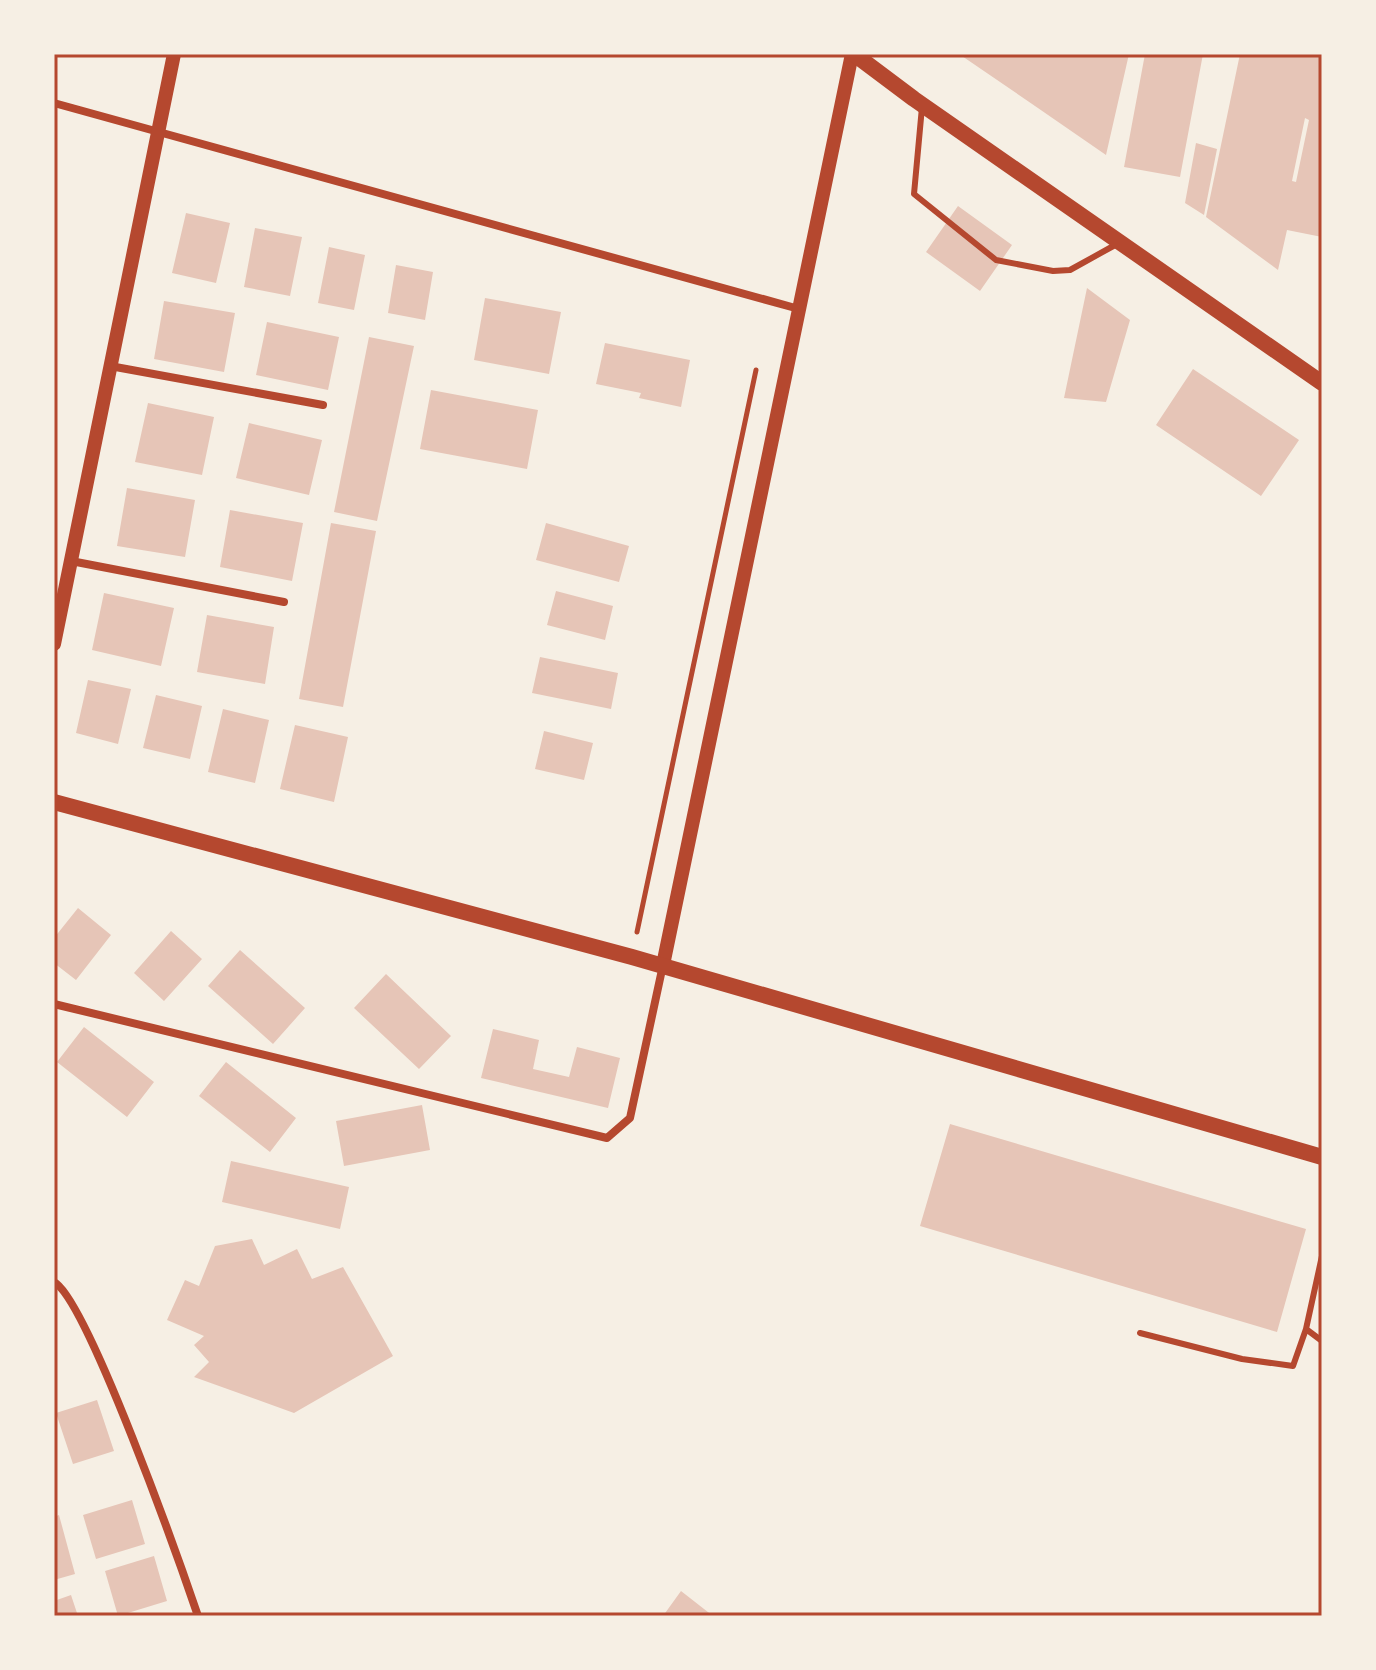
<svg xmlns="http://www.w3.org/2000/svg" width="1376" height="1670" font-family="'Sofia Sans Condensed',sans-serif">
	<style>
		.building { fill: #e6c5b7; fill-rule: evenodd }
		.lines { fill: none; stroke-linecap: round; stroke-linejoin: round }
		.path { stroke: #b5482f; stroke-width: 5 }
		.service { stroke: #b5482f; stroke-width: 6 }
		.minor { stroke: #b5482f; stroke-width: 8 }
		.tertiary { stroke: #b5482f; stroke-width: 14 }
		.secondary { stroke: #b5482f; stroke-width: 16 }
		.neatline { fill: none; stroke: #b5482f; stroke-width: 3 }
	</style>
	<rect width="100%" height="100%" fill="#f6efe4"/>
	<!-- building -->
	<path class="building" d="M 959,54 L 1129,54 L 1106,155 L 1035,106 Z
		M 1145,54 L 1203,54 L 1180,177 L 1124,167 Z
		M 1240,54 L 1322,54 L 1322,237 L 1287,230 L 1278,270 L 1206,217 ZM 1305,118 L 1309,120 L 1296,182 L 1292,181 Z
		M 1196,143 L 1217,149 L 1204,215 L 1185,203 Z
		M 958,206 L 1012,245 L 980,291 L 926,252 Z
		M 186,213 L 230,223 L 216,283 L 172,273 Z
		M 255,228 L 302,237 L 290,296 L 244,287 Z
		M 329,247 L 365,255 L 354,310 L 318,303 Z
		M 396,265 L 433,272 L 425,320 L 388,313 Z
		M 1087,288 L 1130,320 L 1106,402 L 1064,398 Z
		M 485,298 L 561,312 L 549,374 L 474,360 Z
		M 164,301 L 235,313 L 224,372 L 154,359 Z
		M 267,322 L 339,337 L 328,390 L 256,375 Z
		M 369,337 L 414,346 L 377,521 L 334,512 Z
		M 605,343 L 690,360 L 681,407 L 639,398 L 641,393 L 596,384 Z
		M 1193,369 L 1299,440 L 1261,496 L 1156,425 Z
		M 431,390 L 538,410 L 527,469 L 420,449 Z
		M 148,403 L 214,417 L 202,475 L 135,462 Z
		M 249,423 L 322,440 L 309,495 L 236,478 Z
		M 127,488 L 195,500 L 185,557 L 117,546 Z
		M 230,510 L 303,523 L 292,581 L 220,567 Z
		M 331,523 L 376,531 L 343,707 L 299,699 Z
		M 546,523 L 629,546 L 619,582 L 536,560 Z
		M 556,591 L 613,606 L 605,640 L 547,625 Z
		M 104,593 L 174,608 L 161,666 L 92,650 Z
		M 207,615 L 274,627 L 265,684 L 197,672 Z
		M 540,657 L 618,673 L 611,709 L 532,693 Z
		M 88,680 L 131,689 L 118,744 L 76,733 Z
		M 156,695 L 202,706 L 190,759 L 143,748 Z
		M 223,709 L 269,720 L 255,783 L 208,772 Z
		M 295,725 L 348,737 L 334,802 L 280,789 Z
		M 544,731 L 593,743 L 584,780 L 535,769 Z
		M 78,908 L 111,935 L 76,980 L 54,963 L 54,938 Z
		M 171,931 L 202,959 L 164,1001 L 134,973 Z
		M 240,950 L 305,1008 L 273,1044 L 208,986 Z
		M 386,974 L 451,1036 L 419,1069 L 354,1008 Z
		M 84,1027 L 154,1082 L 127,1117 L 57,1062 Z
		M 493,1029 L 539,1040 L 533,1069 L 569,1077 L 577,1047 L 620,1058 L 608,1108 L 481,1078 Z
		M 226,1062 L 296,1118 L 270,1152 L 199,1096 Z
		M 422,1105 L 430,1150 L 344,1166 L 336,1121 Z
		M 950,1124 L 1306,1229 L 1277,1332 L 920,1226 Z
		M 231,1161 L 349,1187 L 340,1229 L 222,1202 Z
		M 252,1239 L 264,1265 L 297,1249 L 312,1279 L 343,1267 L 393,1356 L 294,1413 L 194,1377 L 209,1362 L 194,1345 L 204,1336 L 167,1320 L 185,1280 L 199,1286 L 215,1246 Z
		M 97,1400 L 114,1451 L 73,1464 L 56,1413 Z
		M 132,1500 L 145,1544 L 96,1559 L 83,1515 Z
		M 59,1515 L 75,1574 L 54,1580 L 54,1517 Z
		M 154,1556 L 167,1601 L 118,1616 L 105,1571 Z
		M 681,1591 L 713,1616 L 663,1616 Z
		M 71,1595 L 78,1616 L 54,1616 L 54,1601 Z"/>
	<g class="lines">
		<!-- path -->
		<path class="path" d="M 637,932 L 756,370"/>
		<!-- service -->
		<path class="service" d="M 922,107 L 914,194 L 996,260 L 1053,271 L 1070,270 L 1117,244
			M 1322,1256 L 1306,1329 L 1322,1341
			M 1140,1333 L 1242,1359 L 1293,1366 L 1306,1329"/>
		<!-- minor -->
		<path class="minor" d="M 54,103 L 799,309
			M 110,366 L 323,405
			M 71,561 L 284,602
			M 54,1004 L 607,1138 L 630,1118 L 663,965
			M 54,1282 C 87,1299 181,1566 198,1616"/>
		<!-- tertiary -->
		<path class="tertiary" d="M 54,644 L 174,54
			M 663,965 L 852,54"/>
		<!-- secondary -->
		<path class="secondary" d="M 854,54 L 914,99 L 1322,383
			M 54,802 L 632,957 L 1322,1157"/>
	</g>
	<!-- border -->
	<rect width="1376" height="1670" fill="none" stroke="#f6efe4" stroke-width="112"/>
	<rect x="56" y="56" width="1264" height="1558" class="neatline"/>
</svg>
